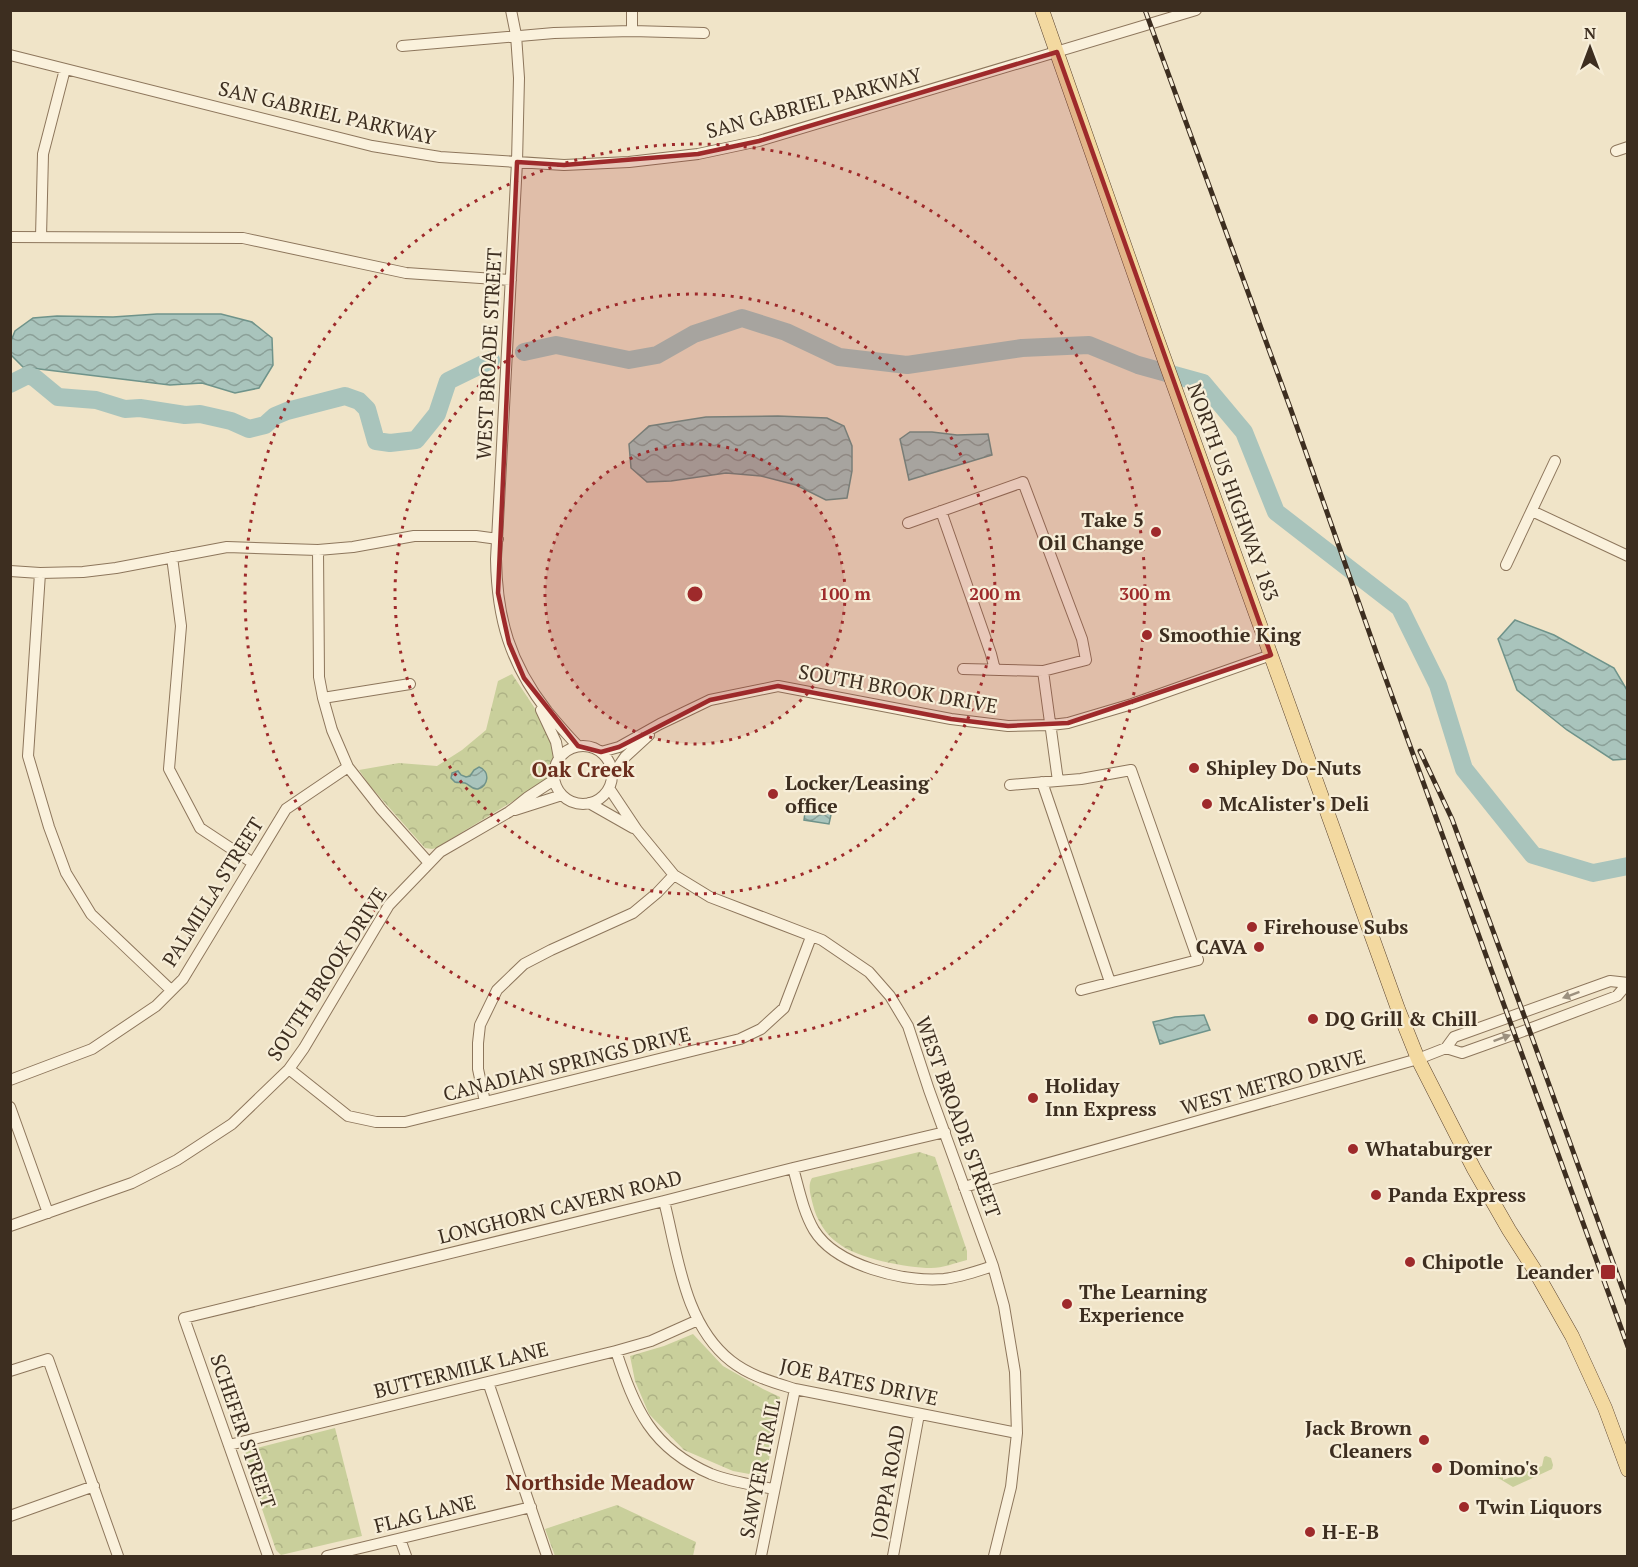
<svg xmlns="http://www.w3.org/2000/svg" width="1638" height="1567" font-family="'PT Serif',serif">
	<style>
		.green { fill: #c9cf9b }
		.forest { fill: url(#forest-crowns) }
		.water { fill: url(#water-waves); stroke: #6f938a; stroke-width: 1.5 }
		.lines { fill: none; stroke-linecap: round; stroke-linejoin: round }
		.river { stroke: #a9c4bc; stroke-width: 18 }
		.minor-casing { stroke: #8d765c; stroke-width: 12 }
		.major-casing { stroke: #5b4430; stroke-width: 15 }
		.minor { stroke: #faf1dc; stroke-width: 10 }
		.major { stroke: #f3d9a0; stroke-width: 14 }
		.rail-casing { stroke: #3d2e20; stroke-width: 5 }
		.rail { stroke: #f7eed8; stroke-width: 3; stroke-dasharray: 9; stroke-linecap: butt }
		.oneway { fill: #9c907e }
		.marked { fill: #9e2a2b; fill-opacity: 0.2; stroke: #9e2a2b; stroke-width: 4.5; stroke-linejoin: round }
		.ring { fill: none; stroke: #9e2a2b; stroke-width: 3; stroke-dasharray: 3 6 }
		.poi-dot { fill: #9e2a2b; stroke: #f7eed8; stroke-width: 2 }
		.labels { text-anchor: middle; stroke-width: 4.5; stroke-linejoin: round; paint-order: stroke }
		.street-label { font-size: 20px; fill: #3d2e20; stroke: #f7eed8 }
		.poi-label { font-size: 20px; font-weight: bold; fill: #3d2e20; stroke: #f7eed8; text-anchor: start }
		.neighbourhood-label { font-size: 21px; font-weight: bold; fill: #6b2e1e; stroke: #f7eed8 }
		.centre { fill: #9e2a2b; stroke: #f7eed8; stroke-width: 3 }
		.ring-label { font-size: 18px; text-anchor: middle; font-weight: bold; fill: #9e2a2b; stroke: #f7eed8; stroke-width: 4.5; stroke-linejoin: round; paint-order: stroke }
	</style>
	<defs>
		<pattern id="forest-crowns" width="20" height="18" patternUnits="userSpaceOnUse" patternTransform="scale(1.5)"><rect width="20" height="18" fill="#c9cf9b"/><path d="M2 6a3 3 0 1 1 6 0M12 15a3 3 0 1 1 6 0" fill="none" stroke="#aeb285"/></pattern>
		<pattern id="water-waves" width="16" height="10" patternUnits="userSpaceOnUse" patternTransform="scale(1.5)"><rect width="16" height="10" fill="#a9c4bc"/><path d="M0 5q4-4 8 0t8 0" fill="none" stroke="#8ba098"/></pattern>
	</defs>
	<rect width="100%" height="100%" fill="#f0e4c8"/>
	<!-- green -->
	<path class="green" d="M 1546,1456 L 1551,1458 L 1553,1465 L 1552,1469 L 1513,1487 L 1495,1476 L 1496,1473 L 1503,1471 L 1503,1480 L 1542,1466 L 1544,1457 Z"/>
	<!-- forest -->
	<path class="forest" d="M 512,674 L 538,713 L 552,739 L 555,756 L 549,773 L 543,783 L 436,848 L 432,849 L 425,848 L 370,786 L 359,770 L 399,763 L 437,766 L 462,750 L 486,730 L 498,681 Z
		M 919,1152 L 935,1157 L 967,1251 L 967,1260 C 955,1263 943,1268 931,1268 C 907,1268 856,1258 838,1243 C 826,1235 816,1219 813,1205 C 811,1196 807,1186 812,1178 Z
		M 693,1334 L 723,1366 L 763,1389 L 780,1397 L 766,1477 L 733,1471 L 684,1450 L 649,1414 L 635,1381 L 630,1356 L 664,1346 Z
		M 335,1428 L 362,1536 L 281,1555 L 276,1550 L 245,1459 L 245,1453 L 253,1449 Z
		M 617,1505 L 696,1542 L 693,1556 L 555,1556 L 545,1529 Z"/>
	<!-- water -->
	<path class="water" d="M 157,314 L 221,314 L 252,322 L 272,338 L 273,365 L 259,388 L 235,393 L 202,383 L 170,385 L 23,367 L 11,355 L 11,341 L 15,331 L 33,318 L 57,316 L 113,317 Z
		M 778,416 L 827,418 L 844,426 L 852,446 L 852,471 L 847,498 L 826,500 L 796,485 L 761,476 L 726,473 L 671,481 L 647,482 L 631,468 L 629,444 L 649,426 L 706,417 Z
		M 910,432 L 932,432 L 957,435 L 988,434 L 992,455 L 909,480 L 900,439 Z
		M 1515,620 L 1554,635 L 1614,668 L 1627,690 L 1627,759 L 1613,760 L 1567,730 L 1517,690 L 1498,639 Z
		M 479,767 C 491,771 488,787 478,789 C 472,790 469,784 465,783 C 461,782 458,783 455,782 L 451,778 L 452,773 L 458,771 L 461,775 L 466,777 L 470,776 L 474,770 Z
		M 806,805 L 832,810 L 829,824 L 804,820 Z
		M 1204,1015 L 1210,1030 L 1160,1044 L 1153,1022 L 1175,1017 Z"/>
	<g class="lines">
		<!-- river -->
		<path class="river" d="M 524,352 L 556,345 L 629,360 L 657,355 L 694,334 L 742,318 L 786,332 L 839,357 L 907,365 L 1022,348 L 1089,345 L 1138,365 L 1203,383 L 1244,432 L 1276,512 L 1400,608 L 1438,685 L 1464,769 L 1533,855 L 1593,873 L 1628,866
			M 10,384 L 28,375 L 35,378 L 58,397 L 96,400 L 125,409 L 140,408 L 185,415 L 200,414 L 231,421 L 249,429 L 265,425 L 275,416 L 287,411 L 345,396 L 359,401 L 367,409 L 376,441 L 390,443 L 416,440 L 437,414 L 448,381 L 491,360"/>
		<defs>
			<path id="minor" d="M 511,10 L 516,35 L 519,78 L 517,162 L 496,559 C 497,619 510,663 547,711 C 557,723 567,735 578,746
				M 632,31 L 632,10
				M 402,46 L 554,33 L 632,31 L 704,33
				M 10,55 L 372,146 L 440,157 L 564,165 L 629,162 L 698,154 L 759,141 L 1196,10
				M 1616,151 L 1628,147
				M 10,237 L 243,238 L 406,273 L 511,280
				M 41,237 L 43,154 L 65,69
				M 941,511 L 991,654 L 995,670
				M 1532,511 L 1628,556
				M 908,523 L 1023,482 L 1082,639 L 1086,660 L 1043,671 L 963,669
				M 318,550 L 319,677 L 323,698 L 332,730 L 348,767 L 381,809 L 429,863
				M 172,557 L 181,626 L 169,769 L 200,828 L 253,863
				M 1506,565 L 1555,461
				M 10,571 L 40,573 L 83,572 L 116,568 L 227,547 L 318,550 L 353,547 L 414,536 L 476,536 L 498,539
				M 40,573 L 28,756 L 49,827 L 66,873 L 91,914 L 171,990
				M 1043,671 L 1058,781
				M 323,698 L 410,684
				M 541,710 L 556,742 L 559,758
				M554 775a29 29 0 1 1 58 0a29 29 0 1 1-58 0Z
				M 601,752 L 619,747 L 660,724 L 710,700 L 778,686 L 951,719 L 1008,726 L 1051,725 L 1068,723 L 1132,704 L 1271,655
				M 612,776 L 625,757 L 649,735
				M 1042,782 L 1110,982
				M 1010,785 L 1081,779 L 1131,770 L 1198,960 L 1081,990
				M 609,788 L 637,830 L 674,875 L 710,897 L 822,940 L 869,972 L 890,996 L 908,1026 L 929,1090 L 993,1266 L 1004,1306 L 1015,1372 L 1017,1433 L 1011,1487 L 994,1556
				M 589,803 L 633,828
				M 515,810 L 562,795
				M 1446,1048 L 1462,1053 L 1529,1029 L 1617,996 L 1628,983
				M 289,1069 L 348,1116 L 376,1122 L 405,1122 L 740,1039 L 761,1029 L 784,1008 L 811,937
				M 10,1080 L 92,1049 L 156,1006 L 183,979 L 286,809 L 348,767
				M 485,1102 L 478,1069 L 478,1043 L 480,1025 L 497,990 L 524,964 L 551,950 L 633,913 L 657,893 L 674,875
				M 10,1107 L 48,1213
				M 793,1168 C 799,1189 803,1211 814,1230 C 836,1266 904,1282 944,1279 C 961,1277 977,1271 993,1266
				M 964,1187 L 1418,1059 L 1446,1048 L 1454,1037 L 1610,981 L 1628,983
				M 664,1201 C 678,1256 684,1324 731,1361 C 750,1376 773,1382 795,1389 L 1017,1433
				M 10,1226 L 132,1183 L 177,1160 L 232,1124 L 289,1069 L 304,1048 L 389,905 L 440,852 L 509,812 L 528,797 L 554,780
				M 616,1351 C 635,1409 651,1448 711,1474 C 731,1482 754,1485 774,1489
				M 10,1371 L 48,1359 L 118,1556
				M 488,1382 L 547,1556
				M 229,1445 L 616,1351 L 651,1341 L 698,1320
				M 10,1516 L 94,1486
				M 400,1539 L 406,1556
				M 268,1556 L 184,1318 L 664,1201 L 793,1168 L 945,1132
				M 327,1556 L 531,1507
				M 761,1556 L 795,1389
				M 893,1556 L 919,1414"/>
			<path id="major" d="M 1042,10 L 1155,333 L 1398,1009 L 1418,1059 L 1474,1169 L 1509,1230 L 1534,1269 L 1572,1336 L 1605,1408 L 1628,1470"/>
		</defs>
		<!-- minor casing -->
		<use href="#minor" class="minor-casing"/>
		<!-- major casing -->
		<use href="#major" class="major-casing"/>
		<!-- minor -->
		<use href="#minor" class="minor"/>
		<!-- major -->
		<use href="#major" class="major"/>
		<defs>
			<path id="rail" d="M 1145,10 L 1291,410 L 1380,663 L 1628,1347
				M 1420,751 L 1452,819 L 1529,1029 L 1628,1304"/>
		</defs>
		<!-- rail casing -->
		<use href="#rail" class="rail-casing"/>
		<!-- rail -->
		<use href="#rail" class="rail"/>
	</g>
	<!-- one-way arrows -->
	<defs><path id="oneway-solid" d="M-6-.8H1V-3.2L6.5 0L1 3.2V.8H-6Z" transform="scale(1.5)"/></defs>
	<g class="oneway">
		<use href="#oneway-solid" transform="translate(1571 995) rotate(160)"/>
		<use href="#oneway-solid" transform="translate(1502 1038) rotate(-20)"/>
	</g>
	<!-- marked area -->
	<path class="marked" d="M 1057,52 L 1271,655 L 1068,723 L 1008,726 L 951,719 L 778,686 L 710,700 L 619,747 L 601,752 L 578,746 L 524,678 L 509,643 L 498,593 L 517,162 L 564,165 L 698,154 L 759,141 Z"/>
	<!-- distance rings -->
	<circle cx="695" cy="594" r="150" fill="#9e2a2b" fill-opacity=".12"/>
	<g class="ring">
		<circle cx="695" cy="594" r="150"/>
		<circle cx="695" cy="594" r="300"/>
		<circle cx="695" cy="594" r="450"/>
	</g>
	<!-- markers -->
	<g class="poi-dot">
		<circle cx="1156" cy="532" r="6"/>
		<circle cx="1147" cy="635" r="6"/>
		<circle cx="1194" cy="768" r="6"/>
		<circle cx="773" cy="794" r="6"/>
		<circle cx="1207" cy="804" r="6"/>
		<circle cx="1252" cy="927" r="6"/>
		<circle cx="1259" cy="947" r="6"/>
		<circle cx="1313" cy="1019" r="6"/>
		<circle cx="1033" cy="1098" r="6"/>
		<circle cx="1353" cy="1149" r="6"/>
		<circle cx="1376" cy="1195" r="6"/>
		<circle cx="1410" cy="1262" r="6"/>
		<rect x="1600" y="1264" width="16" height="16" rx="3"/>
		<circle cx="1067" cy="1304" r="6"/>
		<circle cx="1424" cy="1440" r="6"/>
		<circle cx="1437" cy="1468" r="6"/>
		<circle cx="1464" cy="1507" r="6"/>
		<circle cx="1310" cy="1532" r="6"/>
	</g>
	<g class="labels">
		<!-- street labels -->
		<g class="street-label">
			<text transform="translate(814 103) rotate(-15)" y="7">SAN GABRIEL PARKWAY</text>
			<text transform="translate(327 113) rotate(13)" y="7">SAN GABRIEL PARKWAY</text>
			<text transform="translate(489 354) rotate(-87)" y="7">WEST BROADE STREET</text>
			<text transform="translate(1233 492) rotate(70)" y="7">NORTH US HIGHWAY 183</text>
			<text transform="translate(898 689) rotate(10)" y="7">SOUTH BROOK DRIVE</text>
			<text transform="translate(213 892) rotate(-58)" y="7">PALMILLA STREET</text>
			<text transform="translate(327 974) rotate(-57)" y="7">SOUTH BROOK DRIVE</text>
			<text transform="translate(567 1064) rotate(-14)" y="7">CANADIAN SPRINGS DRIVE</text>
			<text transform="translate(1273 1082) rotate(-16)" y="7">WEST METRO DRIVE</text>
			<text transform="translate(958 1117) rotate(70)" y="7">WEST BROADE STREET</text>
			<text transform="translate(560 1207) rotate(-14)" y="7">LONGHORN CAVERN ROAD</text>
			<text transform="translate(461 1370) rotate(-14)" y="7">BUTTERMILK LANE</text>
			<text transform="translate(859 1382) rotate(12)" y="7">JOE BATES DRIVE</text>
			<text transform="translate(243 1431) rotate(71)" y="7">SCHEFER STREET</text>
			<text transform="translate(760 1469) rotate(-79)" y="7">SAWYER TRAIL</text>
			<text transform="translate(888 1482) rotate(-80)" y="7">JOPPA ROAD</text>
			<text transform="translate(425 1514) rotate(-14)" y="7">FLAG LANE</text>
		</g>
		<!-- poi labels -->
		<g class="poi-label">
			<text x="1144" y="527" text-anchor="end">Take 5<tspan x="1144" dy="23">Oil Change</tspan></text>
			<text x="1159" y="642">Smoothie King</text>
			<text x="1206" y="775">Shipley Do-Nuts</text>
			<text x="785" y="790">Locker/Leasing<tspan x="785" dy="23">office</tspan></text>
			<text x="1219" y="811">McAlister's Deli</text>
			<text x="1264" y="934">Firehouse Subs</text>
			<text x="1247" y="954" text-anchor="end">CAVA</text>
			<text x="1325" y="1026">DQ Grill &amp; Chill</text>
			<text x="1045" y="1093">Holiday<tspan x="1045" dy="23">Inn Express</tspan></text>
			<text x="1365" y="1156">Whataburger</text>
			<text x="1388" y="1202">Panda Express</text>
			<text x="1422" y="1269">Chipotle</text>
			<text x="1594" y="1279" text-anchor="end">Leander</text>
			<text x="1079" y="1299">The Learning<tspan x="1079" dy="23">Experience</tspan></text>
			<text x="1412" y="1435" text-anchor="end">Jack Brown<tspan x="1412" dy="23">Cleaners</tspan></text>
			<text x="1449" y="1475">Domino's</text>
			<text x="1476" y="1514">Twin Liquors</text>
			<text x="1322" y="1539">H-E-B</text>
		</g>
		<!-- neighbourhood labels -->
		<g class="neighbourhood-label">
			<text x="583" y="777">Oak Creek</text>
			<text x="600" y="1490">Northside Meadow</text>
		</g>
	</g>
	<circle cx="695" cy="594" r="9" class="centre"/>
	<g class="ring-label">
		<text x="845" y="600">100 m</text>
		<text x="995" y="600">200 m</text>
		<text x="1145" y="600">300 m</text>
	</g>
	<!-- border -->
	<rect width="1638" height="1567" fill="none" stroke="#3d2e20" stroke-width="24"/>
	<!-- north arrow -->
	<g transform="translate(1590 48)" stroke="#f7eed8" stroke-width="4.5" paint-order="stroke">
	<path d="M0-4.5L10 22L0 15L-10 22Z" fill="#3d2e20"/>
	<text y="-9" font-size="16" font-weight="bold" text-anchor="middle" fill="#3d2e20">N</text>
	</g>
</svg>
